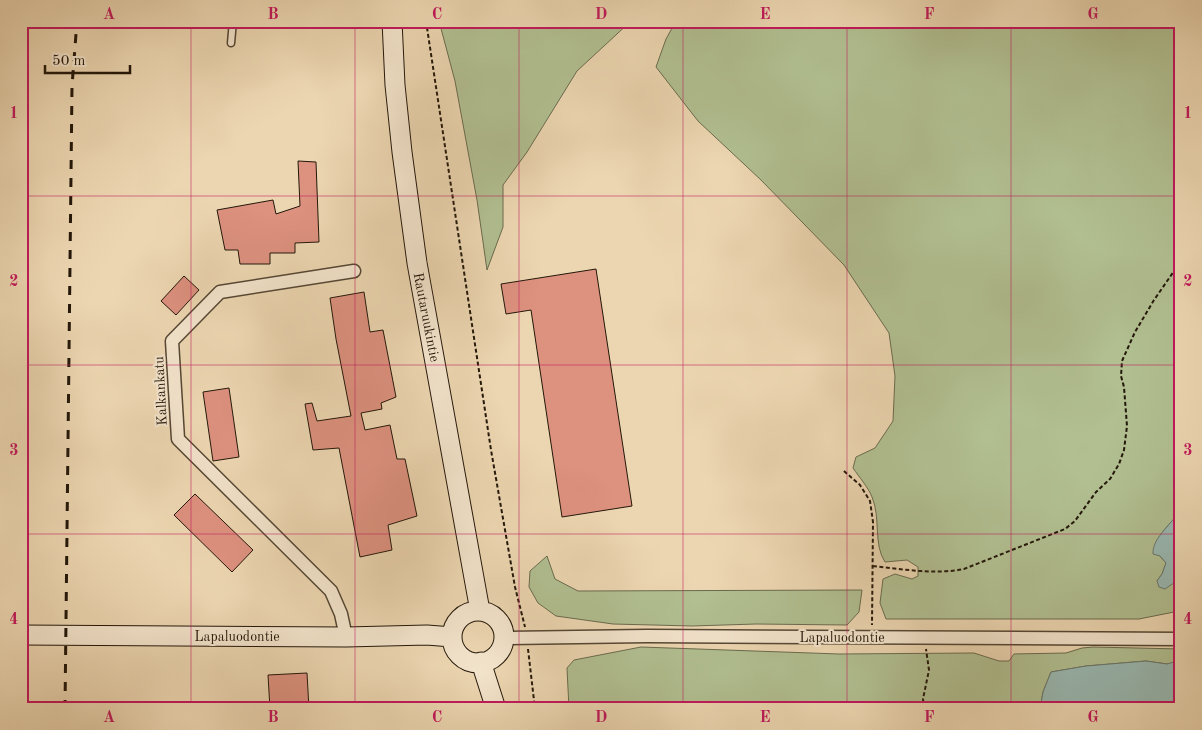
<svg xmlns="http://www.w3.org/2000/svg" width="1202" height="730" font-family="'Old Standard TT',serif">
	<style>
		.green { fill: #b1bf91; stroke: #6a6b4e }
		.water { fill: #99b8b1; stroke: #6a786e }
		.building { fill: #dd917f; stroke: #23170a }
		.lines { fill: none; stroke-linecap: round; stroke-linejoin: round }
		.lane-casing { stroke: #554734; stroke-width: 9 }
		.street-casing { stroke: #554734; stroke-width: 15 }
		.secondary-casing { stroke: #23170a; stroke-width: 21 }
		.path { stroke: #23170a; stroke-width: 2; stroke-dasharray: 4 2.5; stroke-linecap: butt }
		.lane { stroke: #f3e4cc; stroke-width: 6 }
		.street { stroke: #f3e4cc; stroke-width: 12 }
		.secondary { stroke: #f3e4cc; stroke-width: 19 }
		.rail { stroke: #23170a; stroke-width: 3; stroke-dasharray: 9 9; stroke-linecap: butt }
		.grid { fill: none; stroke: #c2185b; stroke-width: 1; stroke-opacity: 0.55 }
		.labels { text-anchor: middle; stroke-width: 4; stroke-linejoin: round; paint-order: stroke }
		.street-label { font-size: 14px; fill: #23170a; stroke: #f3e4cc }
		.neatline { fill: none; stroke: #c2185b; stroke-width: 2 }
		.grid-label { font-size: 16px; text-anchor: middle; font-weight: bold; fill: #c2185b }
	</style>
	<rect width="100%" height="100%" fill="#ecd6b1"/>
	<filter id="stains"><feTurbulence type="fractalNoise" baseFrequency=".004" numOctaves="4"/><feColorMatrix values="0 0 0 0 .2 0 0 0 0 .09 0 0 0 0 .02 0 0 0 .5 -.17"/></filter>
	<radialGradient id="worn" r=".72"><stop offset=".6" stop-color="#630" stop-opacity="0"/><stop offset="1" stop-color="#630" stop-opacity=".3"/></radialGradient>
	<!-- green -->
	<path class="green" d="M 439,21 L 631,21 L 577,71 L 527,152 L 503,185 L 503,227 L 487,270 L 477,200 L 455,81 Z
		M 676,21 L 1181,21 L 1181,507 L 1178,515 L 1163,531 L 1160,556 L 1166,563 L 1162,574 L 1157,581 L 1178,580 L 1181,578 L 1181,615 L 1174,612 L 1139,619 L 886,619 L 880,603 L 883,579 L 895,574 L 912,579 L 918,576 L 918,567 L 907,560 L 885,562 C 873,544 881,518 872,497 C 868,487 859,477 853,468 L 856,457 L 875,448 L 893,421 L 895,376 L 889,333 L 844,265 L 761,180 L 698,121 L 656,67 L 666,39 Z
		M 547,556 L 555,579 L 578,591 L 862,590 L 859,612 L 847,625 L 756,624 L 692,626 L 613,624 L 556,616 L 538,603 L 529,587 L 530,571 Z
		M 641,647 L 839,654 L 974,653 L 999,661 L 1009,661 L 1014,654 L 1066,653 L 1082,648 L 1093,647 L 1181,649 L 1181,660 L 1176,663 L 1167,664 L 1146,661 L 1086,666 L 1051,672 L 1043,692 L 1040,709 L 569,709 L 567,668 L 574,660 Z"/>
	<!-- water -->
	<path class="water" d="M 1181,507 L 1181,578 L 1165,589 L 1159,587 L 1157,581 L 1162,574 L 1166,563 L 1160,556 L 1153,554 C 1152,536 1175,523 1181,507 Z
		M 1181,660 L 1181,709 L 1040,709 L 1043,692 L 1051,672 L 1086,666 L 1146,661 L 1167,664 Z"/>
	<!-- building -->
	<path class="building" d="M 298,161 L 316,162 L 319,242 L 295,243 L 295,253 L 270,253 L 270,264 L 240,264 L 238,250 L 225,250 L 217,210 L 273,200 L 276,214 L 300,206 Z
		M 596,269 L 632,506 L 562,517 L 531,310 L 506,314 L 501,284 Z
		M 184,276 L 199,290 L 176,315 L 161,301 Z
		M 364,292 L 370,332 L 383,330 L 396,397 L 381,403 L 382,409 L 361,413 L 365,430 L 390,425 L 397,459 L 405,459 L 417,516 L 388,525 L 392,550 L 360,557 L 339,448 L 313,450 L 305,404 L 312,403 L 317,421 L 351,416 L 336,339 L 330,298 Z
		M 229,388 L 239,457 L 213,461 L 203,392 Z
		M 195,494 L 253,550 L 232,572 L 174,515 Z
		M 307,673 L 309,709 L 270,709 L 268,675 Z"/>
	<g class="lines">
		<defs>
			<path id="lane" d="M 231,43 L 233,21"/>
			<path id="street" d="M 346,637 L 341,614 L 331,591 L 178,439 L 172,341 L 220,292 L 354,271
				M 504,638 L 647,636 L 1181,639"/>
			<path id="secondary" d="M 392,21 L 395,85 L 402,152 L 417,263 L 480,611
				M452 637a26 26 0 1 1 52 0a26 26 0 1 1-52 0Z
				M 21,635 L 346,637 L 427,635 L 452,637
				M 481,662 L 496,709"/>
		</defs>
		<!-- lane casing -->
		<use href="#lane" class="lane-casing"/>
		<!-- street casing -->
		<use href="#street" class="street-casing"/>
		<!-- secondary casing -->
		<use href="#secondary" class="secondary-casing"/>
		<!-- path -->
		<path class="path" d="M 426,21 L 491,450 L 515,587 L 525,627
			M 844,471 L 860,485 L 870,501 L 873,522 L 872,625
			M 873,566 C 902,569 934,575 964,569 L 1065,529 L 1075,521 L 1096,492 L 1110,479 L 1119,464 L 1124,450 L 1127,426 L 1124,387 L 1121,376 L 1122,361 L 1135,332 L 1154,300 L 1181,261
			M 528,649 L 535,709
			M 924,709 L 923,699 L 929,670 L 926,649"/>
		<!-- lane -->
		<use href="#lane" class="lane"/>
		<!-- street -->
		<use href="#street" class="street"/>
		<!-- secondary -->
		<use href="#secondary" class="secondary"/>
		<!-- rail -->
		<path class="rail" d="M 65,709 L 72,86 L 77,21"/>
	</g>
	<!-- grid -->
	<path class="grid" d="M 191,21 L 191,709M 355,21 L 355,709M 519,21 L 519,709M 683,21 L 683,709M 847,21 L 847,709M 1011,21 L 1011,709M 21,196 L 1181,196M 21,365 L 1181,365M 21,534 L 1181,534"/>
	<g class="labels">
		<!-- street labels -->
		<g class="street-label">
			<text transform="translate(427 317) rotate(79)" y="5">Rautaruukintie</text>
			<text transform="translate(160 391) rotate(-93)" y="5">Kalkankatu</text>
			<text x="237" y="641">Lapaluodontie</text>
			<text x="842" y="642">Lapaluodontie</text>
		</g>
	</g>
	<!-- margin -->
	<rect width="1202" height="730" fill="none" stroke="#ecd6b1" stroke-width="55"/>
	<!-- scale -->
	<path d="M45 65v8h85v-8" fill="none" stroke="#23170a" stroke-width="2.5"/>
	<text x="52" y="65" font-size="15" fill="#23170a" stroke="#f3e4cc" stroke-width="4" paint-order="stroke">50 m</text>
	<rect x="28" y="28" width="1146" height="674" class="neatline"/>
	<g class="grid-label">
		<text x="109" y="19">A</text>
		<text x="273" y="19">B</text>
		<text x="437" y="19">C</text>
		<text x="601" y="19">D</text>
		<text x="765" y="19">E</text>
		<text x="929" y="19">F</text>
		<text x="1093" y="19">G</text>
		<text x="14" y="118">1</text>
		<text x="1188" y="118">1</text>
		<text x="14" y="286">2</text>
		<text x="1188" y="286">2</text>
		<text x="14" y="455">3</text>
		<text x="1188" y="455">3</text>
		<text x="14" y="624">4</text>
		<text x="1188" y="624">4</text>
		<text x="109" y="722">A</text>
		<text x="273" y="722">B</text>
		<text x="437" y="722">C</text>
		<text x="601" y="722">D</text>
		<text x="765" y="722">E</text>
		<text x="929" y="722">F</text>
		<text x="1093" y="722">G</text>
	</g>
	<rect width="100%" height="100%" filter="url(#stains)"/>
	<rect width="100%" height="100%" fill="url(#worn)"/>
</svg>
